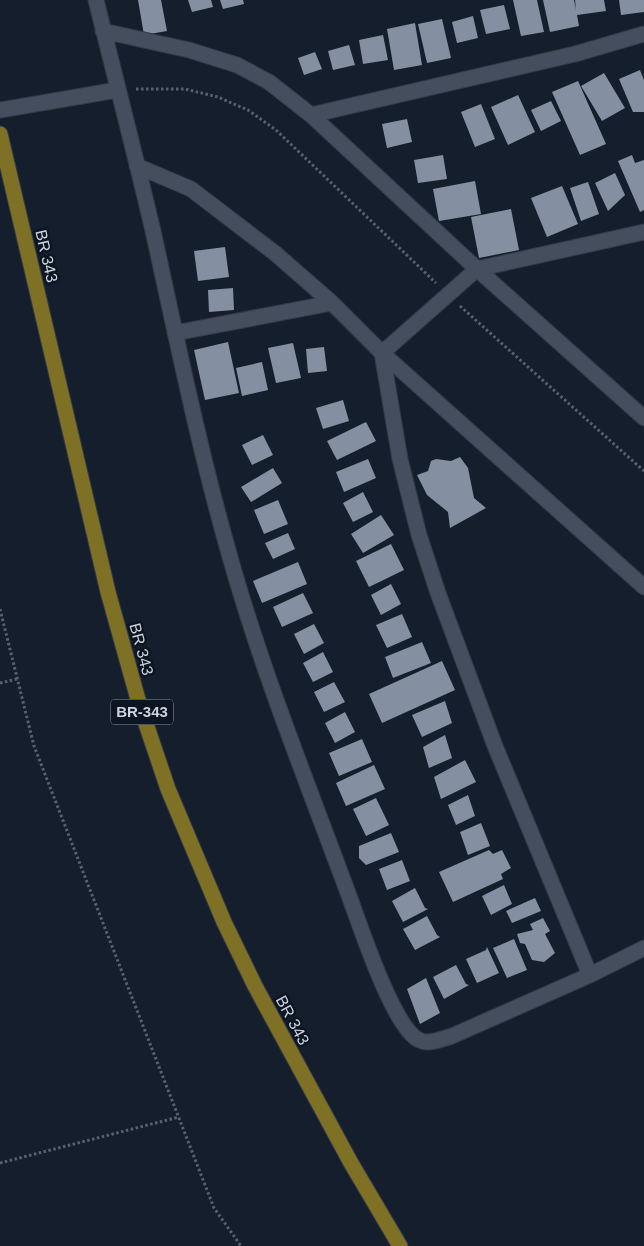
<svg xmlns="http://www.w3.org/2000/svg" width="644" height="1246" font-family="Helvetica,sans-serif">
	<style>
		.building { fill: #8490a1 }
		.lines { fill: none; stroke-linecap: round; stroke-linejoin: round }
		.street-casing { stroke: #343944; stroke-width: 17 }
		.primary-casing { stroke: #343944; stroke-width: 17 }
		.path { stroke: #59616d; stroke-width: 3; stroke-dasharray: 2.5 2.5; stroke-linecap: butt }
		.street { stroke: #444e5e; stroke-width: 15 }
		.primary { stroke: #7e7126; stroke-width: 15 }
		.labels { text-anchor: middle; stroke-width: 5; stroke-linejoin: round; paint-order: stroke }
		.shield { fill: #0c1522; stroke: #949ba5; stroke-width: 1 }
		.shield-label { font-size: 15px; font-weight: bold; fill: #ced4dd }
		.street-label { font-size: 16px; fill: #ced4dd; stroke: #0c1522 }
	</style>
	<rect width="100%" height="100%" fill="#151e2c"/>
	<!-- building -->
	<path class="building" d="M 138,0 L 161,0 L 167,31 L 144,35 Z
		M 188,0 L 211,0 L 213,7 L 192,12 Z
		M 220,0 L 243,0 L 244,4 L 223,9 Z
		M 513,0 L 537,0 L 544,32 L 521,36 Z
		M 543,0 L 574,0 L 576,10 L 575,0 L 604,0 L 606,11 L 577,15 L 579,26 L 550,32 Z
		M 619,0 L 644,0 L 644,12 L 621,15 Z
		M 504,5 L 510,29 L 486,34 L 480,10 Z
		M 473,16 L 478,38 L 457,43 L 452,22 Z
		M 442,19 L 451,58 L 427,63 L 418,24 Z
		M 415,23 L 422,65 L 394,70 L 387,29 Z
		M 383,35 L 388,60 L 363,64 L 359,40 Z
		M 349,45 L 355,65 L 333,70 L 328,51 Z
		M 315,52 L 322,69 L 304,75 L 298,58 Z
		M 640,70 L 644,80 L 644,112 L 633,112 L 619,79 Z
		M 604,73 L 625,108 L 602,121 L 581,86 Z
		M 578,81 L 606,144 L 580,155 L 552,92 Z
		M 518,95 L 535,132 L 508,145 L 491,107 Z
		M 551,101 L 561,121 L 541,131 L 531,110 Z
		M 481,104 L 495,139 L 475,147 L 461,112 Z
		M 407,119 L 412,142 L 387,148 L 382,124 Z
		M 443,155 L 447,179 L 418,183 L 414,160 Z
		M 632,155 L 635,163 L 644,160 L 644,210 L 640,212 L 618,161 Z
		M 615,173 L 625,195 L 608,211 L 595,183 Z
		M 475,181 L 481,214 L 439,221 L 433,189 Z
		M 588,182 L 599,214 L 581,221 L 570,188 Z
		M 562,186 L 578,224 L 547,237 L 531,198 Z
		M 511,209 L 519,250 L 479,258 L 471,217 Z
		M 225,247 L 229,277 L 198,281 L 194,251 Z
		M 233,288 L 234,310 L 209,312 L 208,290 Z
		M 228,342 L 239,393 L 205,400 L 194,350 Z
		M 293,343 L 301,378 L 276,383 L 268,348 Z
		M 324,347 L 327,371 L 308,373 L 306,349 Z
		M 262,362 L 268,390 L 242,396 L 236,368 Z
		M 343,400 L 349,421 L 323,429 L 316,408 Z
		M 366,422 L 376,441 L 337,460 L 327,441 Z
		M 263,435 L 273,455 L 252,465 L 242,445 Z
		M 460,457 L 468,468 L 474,498 L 486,508 L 450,528 L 448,512 L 427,495 L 417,475 L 428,471 L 431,461 L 436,459 L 451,461 Z
		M 368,459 L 376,478 L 344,492 L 336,472 Z
		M 273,468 L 282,483 L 251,502 L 241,487 Z
		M 363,492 L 373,512 L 353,522 L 343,503 Z
		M 278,500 L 288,524 L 264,534 L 254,510 Z
		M 381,515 L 394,535 L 363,553 L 351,534 Z
		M 288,533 L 295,549 L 273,559 L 265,543 Z
		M 391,544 L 404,570 L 369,587 L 356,561 Z
		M 298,562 L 307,584 L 262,603 L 253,581 Z
		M 391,584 L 401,604 L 381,615 L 371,595 Z
		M 303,593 L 313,613 L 282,627 L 273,607 Z
		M 402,614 L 412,637 L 387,648 L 376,625 Z
		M 314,624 L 324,643 L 304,654 L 294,634 Z
		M 422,642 L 431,663 L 393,678 L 385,657 Z
		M 323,652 L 333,672 L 313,682 L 303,663 Z
		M 442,661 L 455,690 L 382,723 L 369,694 Z
		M 334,682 L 345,702 L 324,712 L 314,692 Z
		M 445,701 L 452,723 L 422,737 L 412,715 Z
		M 345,712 L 355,732 L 335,743 L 325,723 Z
		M 445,735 L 452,758 L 429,768 L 423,747 Z
		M 362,739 L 372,762 L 339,776 L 329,753 Z
		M 465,760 L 476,782 L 441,799 L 434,777 Z
		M 374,765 L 385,789 L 346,806 L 336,783 Z
		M 468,795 L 475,816 L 456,825 L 448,805 Z
		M 376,798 L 389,825 L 366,836 L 353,809 Z
		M 481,823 L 490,846 L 468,855 L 460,832 Z
		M 391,833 L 399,852 L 366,865 L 359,858 L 359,846 Z
		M 489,850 L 493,854 L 502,850 L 511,868 L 501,874 L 503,879 L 453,902 L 439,872 Z
		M 402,860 L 410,881 L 387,890 L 379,869 Z
		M 504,885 L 512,904 L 491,915 L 482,896 Z
		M 415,888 L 425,908 L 428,909 L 403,922 L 392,901 Z
		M 535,898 L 541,911 L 512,923 L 506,911 Z
		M 427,916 L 437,935 L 440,937 L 415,950 L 403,929 Z
		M 543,918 L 550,931 L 545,934 L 555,953 L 544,962 L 532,960 L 525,944 L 520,943 L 517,934 L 533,930 L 530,924 Z
		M 514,939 L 527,970 L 507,978 L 493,948 Z
		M 487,947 L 499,973 L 477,983 L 466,959 L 486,950 Z
		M 456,965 L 466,984 L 469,985 L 444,999 L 433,977 Z
		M 426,978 L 440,1013 L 420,1024 L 407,989 Z"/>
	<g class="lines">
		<defs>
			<path id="street" d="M 96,0 C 115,77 135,154 153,231 C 177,340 199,449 230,557 C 262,671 307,782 348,893 C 359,922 393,1028 419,1040 C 429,1045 442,1039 452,1036 L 590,975 L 644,948
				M 103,31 L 189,50 L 237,65 L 269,82 L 311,115 L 477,269 L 644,418
				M 0,110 L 117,90
				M 311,115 L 575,54 L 644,34
				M 137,166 L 191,189 L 276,254 L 332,303 L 382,353 L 644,587
				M 175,333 L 332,303
				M 590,975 L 495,746 L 438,593 L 419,535 L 400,459 L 382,353 L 477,269 L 644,232"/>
			<path id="primary" d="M 0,134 L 108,592 L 139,703 L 168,789 L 224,922 L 255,986 L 351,1163 L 400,1246"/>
		</defs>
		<!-- street casing -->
		<use href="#street" class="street-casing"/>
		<!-- primary casing -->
		<use href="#primary" class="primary-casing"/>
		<!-- path -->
		<path class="path" d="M 136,89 L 185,89 L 218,97 L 248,110 L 276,130 L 436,283
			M 460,306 L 644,471
			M 0,609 L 34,746 L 214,1208 L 241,1246
			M 0,683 L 17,679
			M 0,1163 L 179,1117"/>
		<!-- street -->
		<use href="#street" class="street"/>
		<!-- primary -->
		<use href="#primary" class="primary"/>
	</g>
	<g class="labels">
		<!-- shield labels -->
		<rect class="shield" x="111" y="699.5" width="62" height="25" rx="4"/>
		<g class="shield-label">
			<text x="142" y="717">BR-343</text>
		</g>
		<!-- street labels -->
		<g class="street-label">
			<text transform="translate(47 256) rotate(77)" y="6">BR 343</text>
			<text transform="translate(142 649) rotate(75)" y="6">BR 343</text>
			<text transform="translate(293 1020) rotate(62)" y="6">BR 343</text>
		</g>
	</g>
</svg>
